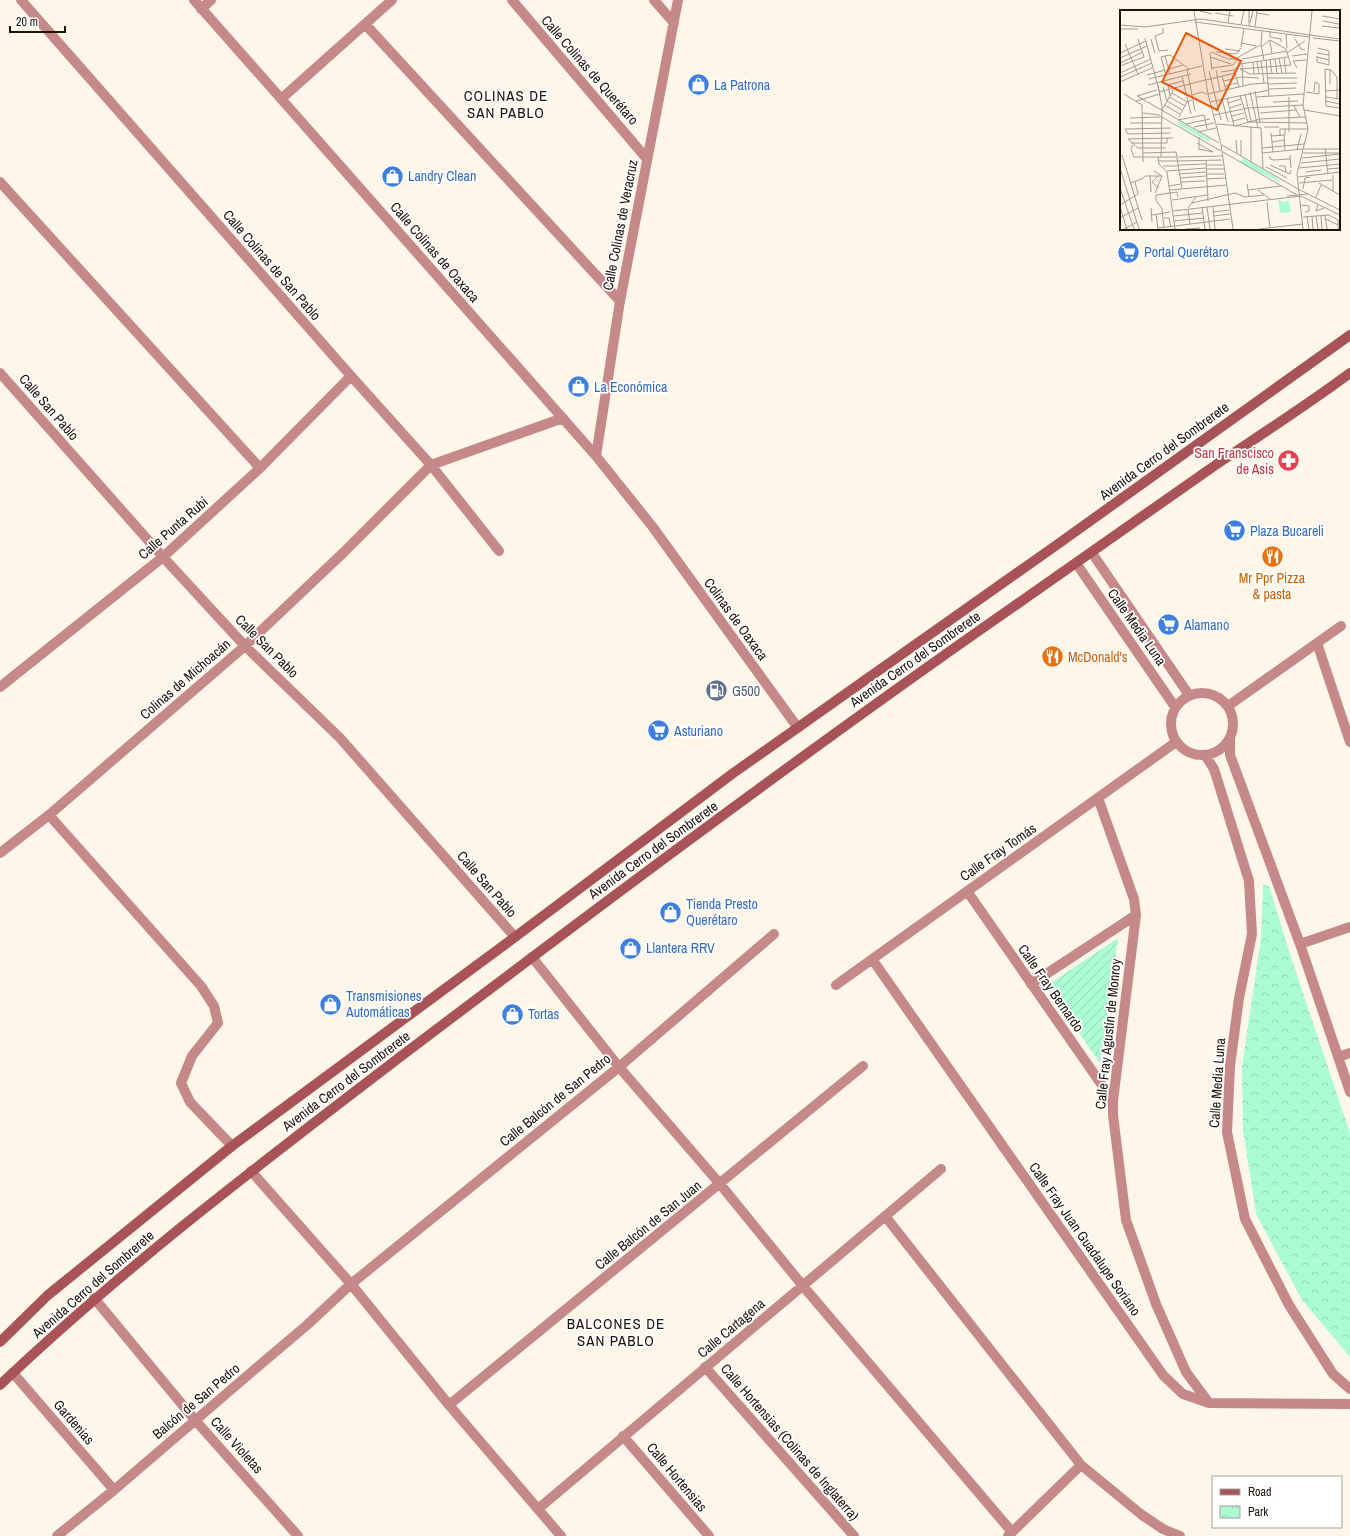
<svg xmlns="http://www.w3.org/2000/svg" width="1350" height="1536" font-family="'Archivo Narrow',sans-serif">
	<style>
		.park { fill: url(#park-crowns) }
		.garden { fill: url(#garden-furrows) }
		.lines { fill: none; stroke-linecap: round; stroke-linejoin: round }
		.street { stroke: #c5898a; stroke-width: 10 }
		.secondary { stroke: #a75357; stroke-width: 10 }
		.labels { text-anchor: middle; stroke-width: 3.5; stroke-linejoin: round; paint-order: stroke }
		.street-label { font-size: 14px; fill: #1c1609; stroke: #fff }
		.shop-label { font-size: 14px; fill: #366cbe; stroke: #fff; text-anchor: start }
		.health-label { font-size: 14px; fill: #be3a42; stroke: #fff; text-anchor: end }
		.food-label { font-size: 14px; fill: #c56008; stroke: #fff }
		.service-label { font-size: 14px; fill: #4e5e75; stroke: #fff; text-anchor: start }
		.neighbourhood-label { font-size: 15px; letter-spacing: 1px; fill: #1c1609; stroke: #fff }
		.inset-road { fill: none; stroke: #a39c8f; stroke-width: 1 }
		.view { fill: #e8590c; fill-opacity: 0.15; stroke: #e8590c; stroke-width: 2 }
		.inset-edge { fill: none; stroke: #1c1609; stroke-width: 2 }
	</style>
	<defs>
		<pattern id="park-crowns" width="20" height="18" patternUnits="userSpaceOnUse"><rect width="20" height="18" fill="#abfcd3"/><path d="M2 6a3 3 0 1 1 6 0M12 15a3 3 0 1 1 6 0" fill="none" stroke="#93d7b4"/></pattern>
		<pattern id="garden-furrows" width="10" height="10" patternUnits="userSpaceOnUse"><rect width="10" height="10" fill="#abfcd3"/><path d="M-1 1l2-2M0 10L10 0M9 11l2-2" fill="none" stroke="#93d7b4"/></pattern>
	</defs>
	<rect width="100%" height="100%" fill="#fdf6e9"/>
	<!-- park -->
	<path class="park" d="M 1263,885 L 1269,886 L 1288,948 L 1350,1133 L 1350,1357 L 1302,1300 L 1256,1214 L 1243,1130 L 1242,1067 L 1261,938 Z"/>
	<!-- garden -->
	<path class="garden" d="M 1118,938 L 1100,1063 L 1046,986 Z"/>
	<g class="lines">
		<!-- street -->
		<path class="street" d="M 21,0 L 351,376 L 431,465 L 499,551
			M 194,0 L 596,456 L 652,526 L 798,728
			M 512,0 L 647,159
			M 654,0 L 674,23
			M 201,9 L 211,0
			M 365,24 L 620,301
			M 281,99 L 392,0
			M 0,182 L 260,468
			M 0,373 L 163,557 L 245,646 L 340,738 L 515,937
			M 596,456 L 620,301 L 678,0
			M 1092,553 L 1189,695
			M 1076,563 L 1175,707
			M 1317,643 L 1350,742
			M 0,687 L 163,557 L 260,468 L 351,376
			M1171 724a31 31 0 1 1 62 0a31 31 0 1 1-62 0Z
			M 1228,706 L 1341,626
			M 1230,737 L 1230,755 L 1300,944 L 1350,1092
			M 1205,755 L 1214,769 L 1249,881 L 1252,934 L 1239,998 L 1230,1066 L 1227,1132 L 1245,1219 L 1289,1305 L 1333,1374 L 1350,1389
			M 1098,798 L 1134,899 L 1136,915 L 1113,1101 L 1113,1115 L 1126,1220 L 1156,1304 L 1186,1372 L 1209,1403
			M 49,815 L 201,986 L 214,1006 L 218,1023 L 192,1056 L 181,1083 L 190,1102 L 232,1146
			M 0,853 L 49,815 L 245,646 L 344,552 L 431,465 L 563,418
			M 967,891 L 1113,1101
			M 1300,944 L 1350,927
			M 532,957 L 619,1067 L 720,1184 L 803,1286 L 1012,1532
			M 872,959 L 1163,1375 L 1183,1394 L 1209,1403 L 1350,1404
			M 1031,984 L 1136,915
			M 836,985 L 1176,742
			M 1338,1057 L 1350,1053
			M 251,1171 L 351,1284 L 449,1405 L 561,1536
			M 885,1216 L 1081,1465 L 1142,1515 L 1163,1529 L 1180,1536
			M 94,1298 L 195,1420 L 298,1536
			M 705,1367 L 854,1536
			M 13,1373 L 114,1490
			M 449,1405 L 863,1066
			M 623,1436 L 709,1536
			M 538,1509 L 941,1169
			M 57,1536 L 114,1490 L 261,1364 L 307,1325 L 351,1284 L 619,1067 L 774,934
			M 1008,1536 L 1081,1465"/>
		<!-- secondary -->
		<path class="secondary" d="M 0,1342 L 48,1295 L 232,1146 L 515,937 L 732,774 L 1058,544 L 1350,335
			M 0,1385 C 125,1266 263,1162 400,1057 C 585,917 770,778 960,644 C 1045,584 1131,524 1217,464 C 1262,434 1307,405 1350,373"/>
	</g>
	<!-- icons -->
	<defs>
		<symbol id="shop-disc" viewBox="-11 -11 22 22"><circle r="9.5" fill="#3f7fe0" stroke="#fff"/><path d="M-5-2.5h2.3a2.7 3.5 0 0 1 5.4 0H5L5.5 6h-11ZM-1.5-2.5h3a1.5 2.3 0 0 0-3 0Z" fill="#fff"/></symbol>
		<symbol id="supermarket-disc" viewBox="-11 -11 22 22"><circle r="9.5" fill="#3f7fe0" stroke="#fff"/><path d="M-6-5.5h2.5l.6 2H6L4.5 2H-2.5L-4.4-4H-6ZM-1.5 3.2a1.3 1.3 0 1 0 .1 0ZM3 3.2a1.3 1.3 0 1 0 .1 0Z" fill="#fff"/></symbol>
		<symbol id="pharmacy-disc" viewBox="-11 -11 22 22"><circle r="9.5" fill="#e0444e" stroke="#fff"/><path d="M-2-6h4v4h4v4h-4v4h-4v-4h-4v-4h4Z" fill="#fff"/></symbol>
		<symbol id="restaurant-disc" viewBox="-11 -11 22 22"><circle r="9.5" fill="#e8710a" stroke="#fff"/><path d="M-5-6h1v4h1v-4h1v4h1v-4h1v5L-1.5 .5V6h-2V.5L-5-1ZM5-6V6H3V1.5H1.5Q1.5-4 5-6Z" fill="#fff"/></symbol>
		<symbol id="fuel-disc" viewBox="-11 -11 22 22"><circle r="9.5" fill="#5c6f8a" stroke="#fff"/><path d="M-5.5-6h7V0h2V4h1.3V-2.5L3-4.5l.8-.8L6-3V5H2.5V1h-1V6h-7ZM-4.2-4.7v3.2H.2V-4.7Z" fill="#fff"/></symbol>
	</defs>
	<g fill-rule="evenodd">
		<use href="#shop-disc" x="686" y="72" width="25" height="25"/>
		<use href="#shop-disc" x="380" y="164" width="25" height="25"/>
		<use href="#supermarket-disc" x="1116" y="240" width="25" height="25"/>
		<use href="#shop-disc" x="566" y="374" width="25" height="25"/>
		<use href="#pharmacy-disc" x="1276" y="448" width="25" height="25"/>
		<use href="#supermarket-disc" x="1222" y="518" width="25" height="25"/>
		<use href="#restaurant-disc" x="1260" y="544" width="25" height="25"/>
		<use href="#supermarket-disc" x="1156" y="612" width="25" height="25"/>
		<use href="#restaurant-disc" x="1040" y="644" width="25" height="25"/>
		<use href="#fuel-disc" x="704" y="678" width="25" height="25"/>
		<use href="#supermarket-disc" x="646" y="718" width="25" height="25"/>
		<use href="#shop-disc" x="658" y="900" width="25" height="25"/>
		<use href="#shop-disc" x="618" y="936" width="25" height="25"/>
		<use href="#shop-disc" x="318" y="992" width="25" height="25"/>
		<use href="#shop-disc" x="500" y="1002" width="25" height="25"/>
	</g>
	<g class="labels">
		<!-- street labels -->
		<g class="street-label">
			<text transform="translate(590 70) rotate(49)" y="5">Calle Colinas de Querétaro</text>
			<text transform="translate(620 225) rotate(-79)" y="5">Calle Colinas de Veracruz</text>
			<text transform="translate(435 252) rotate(49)" y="5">Calle Colinas de Oaxaca</text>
			<text transform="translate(272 265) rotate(49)" y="5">Calle Colinas de San Pablo</text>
			<text transform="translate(49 407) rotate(49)" y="5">Calle San Pablo</text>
			<text transform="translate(1164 451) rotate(-36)" y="5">Avenida Cerro del Sombrerete</text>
			<text transform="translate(173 528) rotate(-41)" y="5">Calle Punta Rubí</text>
			<text transform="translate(736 619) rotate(54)" y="5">Colinas de Oaxaca</text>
			<text transform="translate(1137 627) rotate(55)" y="5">Calle Media Luna</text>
			<text transform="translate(267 646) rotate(45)" y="5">Calle San Pablo</text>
			<text transform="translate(915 659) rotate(-35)" y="5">Avenida Cerro del Sombrerete</text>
			<text transform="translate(185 679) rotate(-41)" y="5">Colinas de Michoacán</text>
			<text transform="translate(653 850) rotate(-36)" y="5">Avenida Cerro del Sombrerete</text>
			<text transform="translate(998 852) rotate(-35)" y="5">Calle Fray Tomás</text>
			<text transform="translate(487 884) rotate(49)" y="5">Calle San Pablo</text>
			<text transform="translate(1051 988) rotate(55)" y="5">Calle Fray Bernardo</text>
			<text transform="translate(1108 1034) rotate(-84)" y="5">Calle Fray Agustín de Monroy</text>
			<text transform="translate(346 1081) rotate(-37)" y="5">Avenida Cerro del Sombrerete</text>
			<text transform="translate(1217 1083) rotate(-86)" y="5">Calle Media Luna</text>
			<text transform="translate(555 1100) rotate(-39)" y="5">Calle Balcón de San Pedro</text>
			<text transform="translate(648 1225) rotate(-39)" y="5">Calle Balcón de San Juan</text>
			<text transform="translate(1085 1239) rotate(55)" y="5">Calle Fray Juan Guadalupe Soriano</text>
			<text transform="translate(93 1284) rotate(-41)" y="5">Avenida Cerro del Sombrerete</text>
			<text transform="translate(731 1328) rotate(-40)" y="5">Calle Cartagena</text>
			<text transform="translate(196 1401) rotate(-40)" y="5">Balcón de San Pedro</text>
			<text transform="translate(74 1422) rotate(49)" y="5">Gardenias</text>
			<text transform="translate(790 1442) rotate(49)" y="5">Calle Hortensias (Colinas de Inglaterra)</text>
			<text transform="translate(237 1445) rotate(48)" y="5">Calle Violetas</text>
			<text transform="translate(677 1477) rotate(50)" y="5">Calle Hortensias</text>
		</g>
		<!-- shop labels -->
		<g class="shop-label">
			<text x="714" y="90">La Patrona</text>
			<text x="408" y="181">Landry Clean</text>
			<text x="1144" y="257">Portal Querétaro</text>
			<text x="594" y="392">La Económica</text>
			<text x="1250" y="536">Plaza Bucareli</text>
			<text x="1184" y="630">Alamano</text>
			<text x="674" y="736">Asturiano</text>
			<text x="686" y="909">Tienda Presto<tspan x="686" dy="16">Querétaro</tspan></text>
			<text x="646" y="953">Llantera RRV</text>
			<text x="346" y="1001">Transmisiones<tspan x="346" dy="16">Automáticas</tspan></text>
			<text x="528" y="1019">Tortas</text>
		</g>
		<!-- health labels -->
		<g class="health-label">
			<text x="1274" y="458">San Franscisco<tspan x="1274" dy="16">de Asis</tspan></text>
		</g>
		<!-- food labels -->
		<g class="food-label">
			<text x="1272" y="583">Mr Ppr Pizza<tspan x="1272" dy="16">&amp; pasta</tspan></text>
			<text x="1068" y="662" text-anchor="start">McDonald's</text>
		</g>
		<!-- service labels -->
		<g class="service-label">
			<text x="732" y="696">G500</text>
		</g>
		<!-- neighbourhood labels -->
		<g class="neighbourhood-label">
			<text x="506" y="101">COLINAS DE<tspan x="506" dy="17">SAN PABLO</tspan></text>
			<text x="616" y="1329">BALCONES DE<tspan x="616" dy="17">SAN PABLO</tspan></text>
		</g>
	</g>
	<!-- overview -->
	<g transform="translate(1120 10)">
		<rect width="220" height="220" fill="#fdf6e9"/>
		<path d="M 59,111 L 90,129 L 89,132 L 57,114 Z" fill="#abfcd3"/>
		<path d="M 123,148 L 156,167 L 161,173 L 120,152 ZM 158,189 L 163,192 L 169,191 L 171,202 L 160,203 Z" fill="#abfcd3"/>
		<path class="inset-road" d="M 74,1 L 88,84 L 101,134 L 113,219M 80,1 L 92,4M 129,1 L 129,16M 95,3 L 113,6M 137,3 L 149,5M 202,6 L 220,9M 203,11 L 219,14M 75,12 L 189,27M 108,13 L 110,1M 130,13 L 133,1M 121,14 L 124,1M 0,15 L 25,17 L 81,9 L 190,25M 202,16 L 219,18 L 220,10M 135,17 L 137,1M 43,18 L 43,23 L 35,26 L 39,41 L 48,40M 0,19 L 18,19M 142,21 L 141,35 L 144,50M 150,22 L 150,27 L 161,29 L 161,32M 166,24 L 167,38M 190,25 L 220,29M 193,28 L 220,31M 31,29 L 35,43M 175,29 L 181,39 L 185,40M 150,31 L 152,44M 121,33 L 136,36M 5,34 L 18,64M 121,37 L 124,18M 198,38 L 209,41 L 209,55M 105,39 L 120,41M 91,42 L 108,49 L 115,49 L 140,35M 96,42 L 116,44 L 121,38M 0,43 L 26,31M 90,43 L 92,60M 167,43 L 185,31M 197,43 L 209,45M 45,46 L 50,64M 172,46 L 187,44M 197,46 L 197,52 L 209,55M 90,47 L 111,54M 164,47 L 166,63M 197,47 L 209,50M 0,48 L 27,36M 159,48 L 162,63M 122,49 L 167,41M 150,49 L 152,64M 155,49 L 157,63M 146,50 L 149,86M 137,51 L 139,64M 141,51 L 144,73M 133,52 L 134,64M 0,53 L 23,42M 122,54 L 123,76M 0,56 L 24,47 L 18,29M 92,58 L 113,55 L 117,49M 177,58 L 173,51 L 186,50M 49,59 L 63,55M 67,59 L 75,101M 120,59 L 171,55 L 166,39 L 159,35 L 150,30 L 141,37M 120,59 L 130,64 L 176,63M 96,60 L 100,81M 114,60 L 119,77M 210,60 L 210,74M 89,61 L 101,110M 101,62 L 114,60 L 120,54 L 168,47M 0,63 L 31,49M 27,65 L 45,60M 46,65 L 41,47 L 45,46 L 50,45 L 69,59M 62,66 L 71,104M 102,66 L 106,80M 0,67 L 32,53M 148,68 L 177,68M 29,69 L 82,56M 86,70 L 115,63M 104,71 L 121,67 L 139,68M 0,72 L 32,58M 149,74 L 177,73M 28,75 L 71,64M 38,75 L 42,97 L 41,147M 105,76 L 117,73M 43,77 L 47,91 L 62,100M 55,79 L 66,85M 149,79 L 176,78M 135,81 L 140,113M 205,81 L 220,80M 39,82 L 85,70M 130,82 L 138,118M 186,82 L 199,84 L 199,74 L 195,72 L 194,82M 52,83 L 67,92M 4,84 L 22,95 L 23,152M 88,84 L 132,74 L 149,73M 125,84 L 131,111M 72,85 L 82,82 L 87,84M 120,85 L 128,112 L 187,113M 17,86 L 99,133M 17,86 L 37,80M 50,86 L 48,75 L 63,71M 50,87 L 65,96M 136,87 L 184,84M 169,87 L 169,122M 205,87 L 220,89M 107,88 L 114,116M 102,89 L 108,112M 217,89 L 217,67 L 211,60 L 205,59 L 206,96 L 220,98M 16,91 L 40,84 L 25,28M 205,91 L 220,94M 90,92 L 149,80M 153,92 L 178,91M 108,93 L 121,89M 44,95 L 60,104M 174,96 L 180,107M 110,98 L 122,94M 42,100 L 54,79M 184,100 L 220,106M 23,103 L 40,105M 140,103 L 176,100M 84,105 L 87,119M 94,105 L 128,98 L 183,95M 40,106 L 101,141M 112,106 L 124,103M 59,107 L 67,92 L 72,90M 10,108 L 40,107M 58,110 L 84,105M 113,111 L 125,108M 10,113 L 41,113M 66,114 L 90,109M 97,114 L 141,118 L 143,159M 115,116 L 140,109 L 185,107M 74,117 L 94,113M 131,117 L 131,152M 144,117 L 159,117M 78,122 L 96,118M 50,123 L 8,124 L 5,119 L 51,118M 151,123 L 153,142M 164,125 L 165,140M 151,126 L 165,125 L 165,119M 160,126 L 160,119 L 188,119M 79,127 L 79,140M 116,130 L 117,143M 121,130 L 121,146M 152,132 L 164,130M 11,133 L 47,133 L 47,128M 77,133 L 93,142M 13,135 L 11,139 L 14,147 L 56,147M 102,135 L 178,179 L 220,200M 46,138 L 18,138 L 8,129 L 53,128M 142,138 L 184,134M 205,138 L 208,164M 79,139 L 93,142M 184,139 L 220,139M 177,140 L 181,124M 103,142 L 177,185M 23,143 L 56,142 L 62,179M 142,143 L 183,139M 183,143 L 219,143M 2,145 L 22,210M 170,145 L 171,158M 150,146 L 150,149 L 154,150 L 170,149M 38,147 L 39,154 L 47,162 L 55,219M 58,147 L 103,146M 182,148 L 220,144M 86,150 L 88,191M 38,151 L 57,151M 57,151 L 102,150M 181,153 L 220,149M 58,155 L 86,154M 86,155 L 103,155M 150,155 L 170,164 L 171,160M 43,156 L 58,156M 159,156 L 165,156 L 166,162M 146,157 L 167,168M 0,158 L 19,219M 179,158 L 220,154M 86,159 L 104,159M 207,159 L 220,158M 34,161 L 42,166 L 35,183M 47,161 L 86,158M 186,162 L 201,160M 59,164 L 86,162M 86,164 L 104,164M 30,165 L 31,182M 213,165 L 213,181M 38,166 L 32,172 L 39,178M 178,167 L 220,162M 60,168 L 86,166M 86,169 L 105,168M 61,172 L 85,171M 10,173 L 22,169 L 25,166 L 42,166M 179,173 L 212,170M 199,173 L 220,185M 127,174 L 129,186M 49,176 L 61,174M 0,178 L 14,219M 183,179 L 185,168 L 190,167M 50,180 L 107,175M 128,180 L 161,176M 138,180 L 150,189M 167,186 L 188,184M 196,187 L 201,175M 52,190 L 87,185M 147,192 L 150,218M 72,193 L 115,183 L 125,187 L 144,185M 198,194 L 196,201 L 204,198M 0,195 L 18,184 L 15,172M 181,195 L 189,196 L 189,201 L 185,202M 0,197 L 7,219M 82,197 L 85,219M 87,197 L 90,219M 93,197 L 95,219M 31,198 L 32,212M 68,198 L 76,187M 68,199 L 70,214M 53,201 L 181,186 L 220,205M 93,202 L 109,200M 36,204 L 38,219M 32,205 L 50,202M 54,206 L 83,203M 94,206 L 110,204M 187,206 L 189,219M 192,206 L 193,219M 196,206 L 198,219M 201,206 L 202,219M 205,206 L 207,219M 183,207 L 209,205 L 218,210 L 218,219M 0,208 L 18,198M 44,208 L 49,208 L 51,217M 206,209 L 218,215M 54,211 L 84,208M 55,216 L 110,209M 38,218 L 55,216M 44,218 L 42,199 L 36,190 L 36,185 L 57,182 L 58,187M 4,219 L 17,212M 65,219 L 80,218M 139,219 L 183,214M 183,219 L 177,164 L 188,119 L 183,95 L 192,1"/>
		<path class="view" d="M 66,23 L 121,51 L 97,100 L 42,72 Z"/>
		<rect width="220" height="220" class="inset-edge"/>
	</g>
	<!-- legend -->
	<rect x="1212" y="1476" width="130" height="52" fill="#ffffff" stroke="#a4a29d"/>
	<rect x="1220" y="1489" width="20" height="6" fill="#a75357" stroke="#a4a29d"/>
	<text x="1248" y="1496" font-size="12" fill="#1c1609">Road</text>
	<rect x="1220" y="1506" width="20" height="12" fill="url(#park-crowns)" stroke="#a4a29d"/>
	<text x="1248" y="1516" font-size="12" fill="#1c1609">Park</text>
	<!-- scale -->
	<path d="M10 26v6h55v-6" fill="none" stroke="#1c1609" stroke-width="2"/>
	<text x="16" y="26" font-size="12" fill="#1c1609" stroke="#ffffff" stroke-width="3" paint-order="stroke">20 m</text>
</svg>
